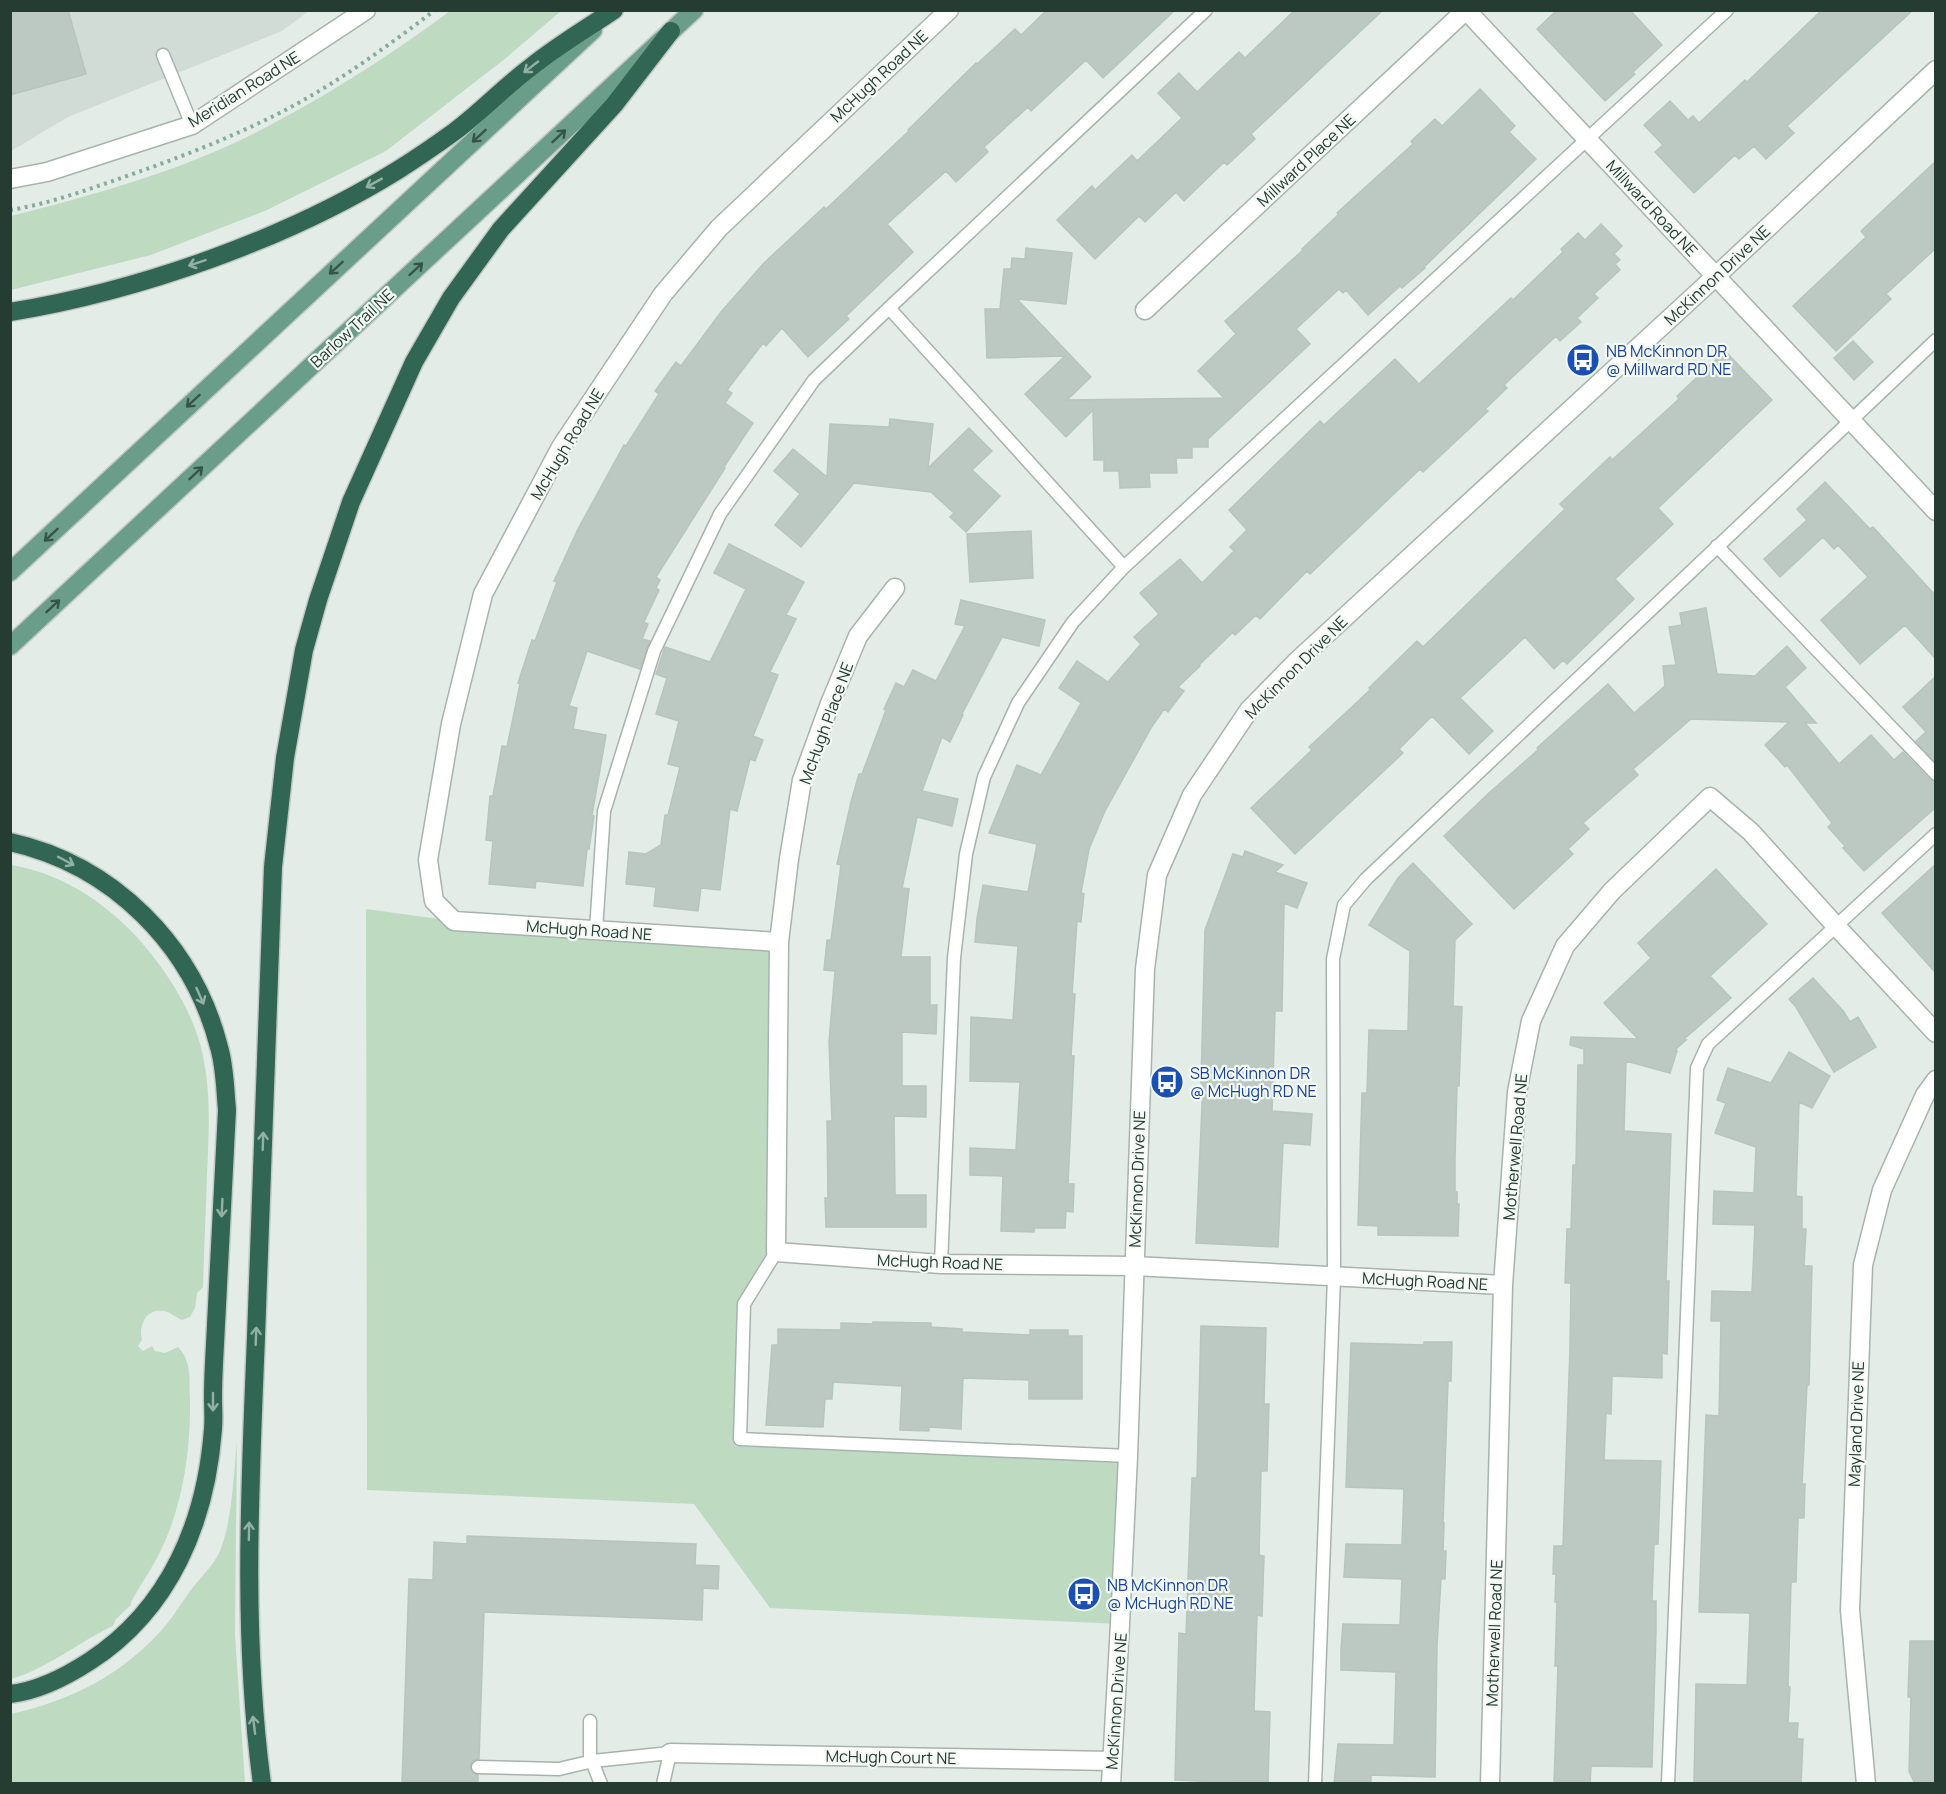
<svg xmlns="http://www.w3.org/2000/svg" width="1946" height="1794" font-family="Manrope,sans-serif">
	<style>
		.built { fill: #d2dcd6 }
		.green { fill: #bedbc2 }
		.building { fill: #bcc9c2; stroke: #b6c5bd; stroke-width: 1.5 }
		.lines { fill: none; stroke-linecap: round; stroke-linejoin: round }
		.lane-casing { stroke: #a6b4ad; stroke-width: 15 }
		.street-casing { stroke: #a6b4ad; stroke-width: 21 }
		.primary-casing { stroke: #c2c8c6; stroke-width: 21 }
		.highway-casing { stroke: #c2c8c6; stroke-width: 21 }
		.path { stroke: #86ad9b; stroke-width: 4; stroke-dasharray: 3 4.5; stroke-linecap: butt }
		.lane { stroke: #fff; stroke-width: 12 }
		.street { stroke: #fff; stroke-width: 18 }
		.primary { stroke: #6b9e8a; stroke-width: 18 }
		.highway { stroke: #326654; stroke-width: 18 }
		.oneway { stroke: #93b0a4 }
		.oneway2 { stroke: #365448 }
		.labels { text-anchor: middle; stroke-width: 4.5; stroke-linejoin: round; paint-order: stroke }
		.street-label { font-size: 16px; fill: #243c32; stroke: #f4f9f5 }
		.transit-label { font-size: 16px; fill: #164399; stroke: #f4f9f5; text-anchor: start }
	</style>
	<rect width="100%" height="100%" fill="#e3ece7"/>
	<!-- built -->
	<path class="built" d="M 10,11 L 309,11 L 282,31 L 68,117 L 11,151 Z"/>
	<!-- green -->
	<path class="green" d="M 450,11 L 561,11 L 506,58 L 386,151 L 267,210 L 151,255 L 11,290 L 11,216 C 90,196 180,171 253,134 C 322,99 388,57 450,11 Z
		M 11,865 C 55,872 96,896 128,928 C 161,961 194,1010 203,1056 C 211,1095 209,1134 207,1174 C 206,1212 204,1249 203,1287 L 197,1293 L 195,1308 L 190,1317 L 182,1320 C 177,1318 170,1312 164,1311 C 147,1307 138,1326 142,1340 L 138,1346 L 143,1351 L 152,1346 L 155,1351 L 165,1353 L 178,1347 C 192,1361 189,1380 190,1399 C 191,1452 182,1511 157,1558 C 149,1573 139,1587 131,1602 L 131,1605 L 116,1619 L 113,1626 C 78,1642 49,1668 11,1679 Z
		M 366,909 L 454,921 L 779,942 L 776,1252 L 744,1304 L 740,1439 L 1128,1456 L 1120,1624 L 770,1608 L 694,1504 L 367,1490 Z
		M 237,1442 L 235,1635 L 245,1783 L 11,1783 L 11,1714 C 73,1700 124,1674 166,1625 C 175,1614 182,1602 190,1591 C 199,1579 214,1565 220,1551 C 233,1517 233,1478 237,1442 Z"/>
	<!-- building -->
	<path class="building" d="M 10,10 L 68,10 L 86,74 L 10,95 Z
		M 1047,10 L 1175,10 L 1103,78 L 1086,60 L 1031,111 L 1028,107 L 984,147 L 988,152 L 956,182 L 946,171 L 887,224 L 913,252 L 846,316 L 849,319 L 808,357 L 782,328 L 766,346 L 763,343 L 727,390 L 732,393 L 725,403 L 753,423 L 724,467 L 725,468 L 656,577 L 660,580 L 656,588 L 659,590 L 644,622 L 648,624 L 642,639 L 650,641 L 640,669 L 587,651 L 569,706 L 577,708 L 573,729 L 606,735 L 592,815 L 594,816 L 589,849 L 587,849 L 583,886 L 536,881 L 535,888 L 489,884 L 493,841 L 486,840 L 490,796 L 493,796 L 502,746 L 507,747 L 520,684 L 518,683 L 532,640 L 535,641 L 557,582 L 554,581 L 578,529 L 624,445 L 626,446 L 659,394 L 655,391 L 676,362 L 681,366 L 721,312 L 764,263 L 824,207 L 826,209 L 909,131 L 908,130 L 976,63 L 977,64 L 1015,29 L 1021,35 Z
		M 1295,10 L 1383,10 L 1251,134 L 1255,139 L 1227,165 L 1224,162 L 1184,201 L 1176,192 L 1145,222 L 1139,216 L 1095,259 L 1057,220 L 1092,186 L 1095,190 L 1132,155 L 1137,161 L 1182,118 L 1158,93 L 1179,73 L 1197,92 L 1239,52 L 1245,58 Z
		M 1557,10 L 1630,10 L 1662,45 L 1633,72 L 1635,74 L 1605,101 L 1537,29 Z
		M 1822,10 L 1913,10 L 1787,126 L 1794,133 L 1766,159 L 1754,146 L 1739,159 L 1735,155 L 1694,193 L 1655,152 L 1663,145 L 1644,125 L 1670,101 L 1688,120 L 1693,116 L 1699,123 L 1745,80 L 1747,82 Z
		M 1480,89 L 1515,126 L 1509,132 L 1536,159 L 1424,267 L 1425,268 L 1402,288 L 1400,286 L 1368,315 L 1346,290 L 1343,293 L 1339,289 L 1296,329 L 1310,344 L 1208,439 L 1208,447 L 1192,447 L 1192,458 L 1176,458 L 1177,473 L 1149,473 L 1150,487 L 1120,488 L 1119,471 L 1104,471 L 1104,460 L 1094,460 L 1093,410 L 1066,437 L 1025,394 L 1065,356 L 987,358 L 985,309 L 1000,309 L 1004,269 L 1011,269 L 1012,258 L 1025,259 L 1026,248 L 1072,253 L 1066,304 L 1017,299 L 1091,377 L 1067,400 L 1224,398 L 1198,371 L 1236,334 L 1225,321 L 1303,250 L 1302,249 L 1338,215 L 1337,213 L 1413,144 L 1411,141 L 1435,119 L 1442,126 Z
		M 1935,162 L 1935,249 L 1886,294 L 1891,299 L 1836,351 L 1793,306 L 1866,237 L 1861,231 Z
		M 1601,224 L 1622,246 L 1614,254 L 1620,260 L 1615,264 L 1620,270 L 1594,294 L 1598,298 L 1577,318 L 1581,322 L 1560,341 L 1556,336 L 1504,385 L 1507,388 L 1485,409 L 1488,411 L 1423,472 L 1420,469 L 1310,574 L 1307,571 L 1260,619 L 1256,615 L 1235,635 L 1233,632 L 1199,665 L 1200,666 L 1178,687 L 1184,691 L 1168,712 L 1164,709 L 1151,728 L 1105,811 L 1089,849 L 1081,893 L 1084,894 L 1081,922 L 1077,921 L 1072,994 L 1075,994 L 1071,1056 L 1074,1056 L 1068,1184 L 1074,1184 L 1073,1212 L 1066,1211 L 1065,1228 L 1034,1228 L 1034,1232 L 1001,1231 L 1003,1176 L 970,1175 L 970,1148 L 1016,1150 L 1020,1082 L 970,1081 L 971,1017 L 1013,1020 L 1018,946 L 975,942 L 977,919 L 983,885 L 1028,892 L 1037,844 L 989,833 L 1017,765 L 1041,775 L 1081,703 L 1059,688 L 1077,661 L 1108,682 L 1141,644 L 1134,637 L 1159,614 L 1140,593 L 1180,559 L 1202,583 L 1234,551 L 1230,547 L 1247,530 L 1229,510 L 1320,421 L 1324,425 L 1395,359 L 1419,384 L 1511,298 L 1513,300 L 1563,252 L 1561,249 L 1578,233 L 1585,240 Z
		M 1853,341 L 1873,362 L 1854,380 L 1834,358 Z
		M 1725,351 L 1772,400 L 1658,508 L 1673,524 L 1615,579 L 1634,599 L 1567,664 L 1563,660 L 1554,669 L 1525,637 L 1460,698 L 1493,731 L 1469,754 L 1432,716 L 1399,749 L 1403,753 L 1295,854 L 1251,808 L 1312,750 L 1309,747 L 1370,690 L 1369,688 L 1417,641 L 1423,647 L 1565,509 L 1560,504 L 1610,457 L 1612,460 L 1679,399 L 1677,396 Z
		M 890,419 L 933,424 L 928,468 L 969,428 L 992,451 L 972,470 L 1000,496 L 966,532 L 950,517 L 954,513 L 931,492 L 854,483 L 801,547 L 775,525 L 800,494 L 774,471 L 793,449 L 827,477 L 830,424 L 889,427 Z
		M 1825,482 L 1870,529 L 1873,527 L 1935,595 L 1935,658 L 1905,625 L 1860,664 L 1821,620 L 1868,577 L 1838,545 L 1834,549 L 1823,537 L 1780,577 L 1764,559 L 1807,520 L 1797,509 Z
		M 1031,531 L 1033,578 L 970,582 L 967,534 Z
		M 729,544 L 804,582 L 786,615 L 796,619 L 770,672 L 778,675 L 753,736 L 763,740 L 755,761 L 750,759 L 737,811 L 730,809 L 720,890 L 701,888 L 698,911 L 654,906 L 656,887 L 626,884 L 629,852 L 646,854 L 661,845 L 665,815 L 668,815 L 680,767 L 668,764 L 679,721 L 656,714 L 667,678 L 656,674 L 665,647 L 710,662 L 746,589 L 714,573 Z
		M 961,600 L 1045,620 L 1039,646 L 1002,637 L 962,714 L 963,715 L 950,742 L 942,737 L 922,791 L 958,799 L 952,826 L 917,817 L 902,888 L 909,889 L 901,957 L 930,957 L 930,1005 L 937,1005 L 936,1034 L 902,1032 L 902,1086 L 926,1086 L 926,1117 L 894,1116 L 895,1195 L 926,1195 L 926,1227 L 826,1227 L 825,1198 L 828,1198 L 827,1121 L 832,1121 L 829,1042 L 835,971 L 824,970 L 827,940 L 831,940 L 841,865 L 837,864 L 851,802 L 859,774 L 862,774 L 886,710 L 884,709 L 896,683 L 904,687 L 913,670 L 936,681 L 965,626 L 955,624 Z
		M 1706,608 L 1717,674 L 1755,676 L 1787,646 L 1806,668 L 1785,687 L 1816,723 L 1805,723 L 1839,764 L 1871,735 L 1894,760 L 1903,752 L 1930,780 L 1935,782 L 1935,808 L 1864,871 L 1843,848 L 1845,846 L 1828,827 L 1832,823 L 1787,765 L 1785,767 L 1765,745 L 1789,722 L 1691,719 L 1633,769 L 1638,775 L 1583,823 L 1589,829 L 1568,849 L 1573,854 L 1514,909 L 1444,836 L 1489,793 L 1538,750 L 1537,748 L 1608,684 L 1634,713 L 1665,686 L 1663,666 L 1676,665 L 1669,627 L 1682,625 L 1680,613 Z
		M 1935,677 L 1935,762 L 1916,741 L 1926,732 L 1903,707 Z
		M 1245,851 L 1283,865 L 1275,872 L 1307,883 L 1297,908 L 1284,903 L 1282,1011 L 1275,1011 L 1272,1111 L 1312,1114 L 1310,1145 L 1283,1143 L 1278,1247 L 1196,1243 L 1203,1083 L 1201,1083 L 1205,930 L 1233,854 L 1243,857 Z
		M 1413,863 L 1472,924 L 1455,940 L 1453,1006 L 1462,1007 L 1459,1086 L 1457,1086 L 1455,1158 L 1455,1192 L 1457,1192 L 1457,1204 L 1459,1204 L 1458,1236 L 1378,1235 L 1378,1226 L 1358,1225 L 1362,1093 L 1367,1093 L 1369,1030 L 1408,1031 L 1410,951 L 1369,925 L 1398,878 Z
		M 1935,865 L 1935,972 L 1882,913 Z
		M 1716,869 L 1767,924 L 1710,976 L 1731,998 L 1683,1040 L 1686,1040 L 1675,1050 L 1677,1051 L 1670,1073 L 1626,1061 L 1624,1131 L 1671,1134 L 1666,1281 L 1669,1281 L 1667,1354 L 1662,1353 L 1662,1378 L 1612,1376 L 1611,1414 L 1606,1413 L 1604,1460 L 1661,1461 L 1658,1544 L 1654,1544 L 1652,1601 L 1656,1601 L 1656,1630 L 1652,1767 L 1591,1766 L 1590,1784 L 1554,1784 L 1558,1666 L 1555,1666 L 1557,1602 L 1555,1602 L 1556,1574 L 1553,1574 L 1554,1546 L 1563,1546 L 1570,1348 L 1571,1283 L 1565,1283 L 1566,1258 L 1567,1229 L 1571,1229 L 1573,1165 L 1576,1165 L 1578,1065 L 1584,1065 L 1584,1049 L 1570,1045 L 1571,1037 L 1638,1039 L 1604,1003 L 1651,958 L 1638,943 Z
		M 1813,978 L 1844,1012 L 1850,1022 L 1858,1017 L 1876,1047 L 1834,1072 L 1796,1007 L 1789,999 Z
		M 1789,1052 L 1830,1076 L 1812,1108 L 1799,1102 L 1796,1196 L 1802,1197 L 1802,1229 L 1806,1229 L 1804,1266 L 1812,1266 L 1809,1385 L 1807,1385 L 1802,1484 L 1805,1484 L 1804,1518 L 1798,1518 L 1796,1582 L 1791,1582 L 1788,1686 L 1790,1687 L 1788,1723 L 1798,1723 L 1797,1739 L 1803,1739 L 1801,1784 L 1694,1784 L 1696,1684 L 1747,1685 L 1750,1613 L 1699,1612 L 1706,1415 L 1719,1416 L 1721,1321 L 1711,1321 L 1712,1291 L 1752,1292 L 1755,1225 L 1713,1224 L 1714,1191 L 1754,1193 L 1756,1147 L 1715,1133 L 1726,1103 L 1717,1100 L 1728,1068 L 1771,1083 Z
		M 873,1322 L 931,1323 L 931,1327 L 962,1329 L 962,1332 L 1030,1335 L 1030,1330 L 1068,1330 L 1068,1336 L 1082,1336 L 1082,1399 L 1029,1399 L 1029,1380 L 963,1378 L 961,1429 L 929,1427 L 929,1431 L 900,1430 L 902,1386 L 833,1382 L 832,1399 L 825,1399 L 823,1427 L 766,1425 L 772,1345 L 778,1345 L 778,1329 L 841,1330 L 841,1323 L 873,1324 Z
		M 1201,1326 L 1266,1328 L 1264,1404 L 1269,1404 L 1267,1471 L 1261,1471 L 1259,1555 L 1264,1556 L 1262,1616 L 1257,1615 L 1254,1711 L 1270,1712 L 1268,1784 L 1175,1780 L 1179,1633 L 1186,1634 L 1192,1478 L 1197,1478 Z
		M 1424,1342 L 1452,1342 L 1451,1381 L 1448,1381 L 1443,1523 L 1444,1523 L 1443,1551 L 1446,1551 L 1445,1579 L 1441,1579 L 1437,1645 L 1435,1777 L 1371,1775 L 1371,1784 L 1334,1784 L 1338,1744 L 1394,1745 L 1396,1672 L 1341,1670 L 1341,1649 L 1343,1624 L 1400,1625 L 1402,1579 L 1344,1577 L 1346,1544 L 1402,1545 L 1404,1489 L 1346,1487 L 1351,1343 L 1424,1345 Z
		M 467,1536 L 696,1544 L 695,1565 L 719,1566 L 718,1589 L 703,1588 L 702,1620 L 484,1612 L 479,1759 L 474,1760 L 470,1766 L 471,1771 L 478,1775 L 478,1784 L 402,1784 L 409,1579 L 433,1580 L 434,1542 L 467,1544 Z
		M 1910,1641 L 1935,1641 L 1935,1784 L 1915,1784 L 1909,1771 L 1911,1697 L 1908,1697 Z"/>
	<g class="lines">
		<defs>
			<path id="lane" d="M 163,55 L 192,125
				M 889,308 L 1124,567
				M 1717,546 L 1936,774
				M 596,930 L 604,811 L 654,651 L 720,514 L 814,380 L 889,308 L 1206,10
				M 776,1252 L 744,1304 L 740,1439 L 1128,1456
				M 941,1264 L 954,958 L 966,854 L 984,777 L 1018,703 L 1073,622 L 1124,567 L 1727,10
				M 590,1721 L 590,1756 L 601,1784
				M 478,1767 L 559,1769 L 593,1761 L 670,1753 L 663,1784
				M 1315,1784 L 1334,1277 L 1333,959 L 1344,905 L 1366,879 L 1936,340
				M 1668,1784 L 1697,1068 L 1708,1044 L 1936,834"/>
			<path id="street" d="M 949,10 L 719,228 L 663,294 L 561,447 L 483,594 L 451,724 L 428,860 L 434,901 L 454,921 L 779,942 L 776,1252 L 941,1264 L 1134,1266 L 1503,1285
				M 1466,10 L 1936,511
				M 10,179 L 47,172 L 192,125 L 366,10
				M 1145,310 L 1466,10
				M 779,942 L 789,859 L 802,780 L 829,706 L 858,636 L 895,588
				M 670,1753 L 1111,1761
				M 1111,1784 L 1120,1624 L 1128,1456 L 1145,969 L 1157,875 L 1192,795 L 1249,710 L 1296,662 L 1716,276 L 1936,70
				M 1490,1784 L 1503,1285 L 1517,1092 L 1531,1021 L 1565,946 L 1612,891 L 1710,797 L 1751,832 L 1836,926 L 1936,1033
				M 1866,1784 L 1850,1610 L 1863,1265 L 1882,1190 L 1925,1095 L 1936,1080"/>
			<path id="primary" d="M 10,572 L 593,30
				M 10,646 L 694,10"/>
			<path id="highway" d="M 10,312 C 139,291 287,239 398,170 C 417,158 436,145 454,132 C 481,112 504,87 531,67 C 557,46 586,29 614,10
				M 10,842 C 113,865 193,945 219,1047 C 225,1067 225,1089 227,1110 C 223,1182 220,1253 216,1324 C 215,1348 213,1373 213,1397 C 213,1408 214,1418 213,1429 C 206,1522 170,1609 90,1661 C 67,1676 38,1691 10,1694
				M 262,1784 C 242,1635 250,1486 256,1337 C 262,1180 268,1023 273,867 L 285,758 L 304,650 L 318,600 L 351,502 L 414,362 L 451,298 L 501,229 L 614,105 L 671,31"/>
		</defs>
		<!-- lane casing -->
		<use href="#lane" class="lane-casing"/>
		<!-- street casing -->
		<use href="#street" class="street-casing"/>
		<!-- primary casing -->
		<use href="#primary" class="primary-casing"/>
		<!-- highway casing -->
		<use href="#highway" class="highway-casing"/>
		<!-- path -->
		<path class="path" d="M 10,210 C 48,204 87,190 124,177 C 170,161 215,144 259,123 C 322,94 380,52 435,10"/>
		<!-- lane -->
		<use href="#lane" class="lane"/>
		<!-- street -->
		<use href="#street" class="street"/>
		<!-- primary -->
		<use href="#primary" class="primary"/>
		<!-- highway -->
		<use href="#highway" class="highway"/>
	</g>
	<!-- one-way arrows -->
	<defs><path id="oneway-shaft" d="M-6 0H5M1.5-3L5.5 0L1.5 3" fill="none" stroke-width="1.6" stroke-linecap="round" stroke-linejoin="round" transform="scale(1.5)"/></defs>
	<g class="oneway">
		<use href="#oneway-shaft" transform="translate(531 67) rotate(142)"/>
		<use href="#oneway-shaft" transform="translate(374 183) rotate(151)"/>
		<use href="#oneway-shaft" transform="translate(197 263) rotate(161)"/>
		<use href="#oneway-shaft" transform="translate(66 861) rotate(28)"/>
		<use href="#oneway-shaft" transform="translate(200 996) rotate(66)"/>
		<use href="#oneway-shaft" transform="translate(263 1141) rotate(-88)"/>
		<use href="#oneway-shaft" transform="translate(222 1208) rotate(93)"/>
		<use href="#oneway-shaft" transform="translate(256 1336) rotate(-88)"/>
		<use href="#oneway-shaft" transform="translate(213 1402) rotate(90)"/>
		<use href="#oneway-shaft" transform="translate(249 1531) rotate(-89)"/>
		<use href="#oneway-shaft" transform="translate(254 1725) rotate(-97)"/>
	</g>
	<g class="oneway2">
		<use href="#oneway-shaft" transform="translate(479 136) rotate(137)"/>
		<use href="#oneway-shaft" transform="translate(559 136) rotate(-43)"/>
		<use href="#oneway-shaft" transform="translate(336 268) rotate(137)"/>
		<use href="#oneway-shaft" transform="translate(416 269) rotate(-43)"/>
		<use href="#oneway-shaft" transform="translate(193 401) rotate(137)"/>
		<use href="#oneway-shaft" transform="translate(196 473) rotate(-43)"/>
		<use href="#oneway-shaft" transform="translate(51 535) rotate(137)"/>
		<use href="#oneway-shaft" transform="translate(53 606) rotate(-43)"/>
	</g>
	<!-- icons -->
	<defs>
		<symbol id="bus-disc" viewBox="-11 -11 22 22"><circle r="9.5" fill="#1a4fb4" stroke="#f4f9f5"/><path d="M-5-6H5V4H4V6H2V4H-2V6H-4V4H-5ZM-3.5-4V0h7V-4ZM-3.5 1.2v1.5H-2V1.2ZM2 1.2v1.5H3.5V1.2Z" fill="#fff"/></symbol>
	</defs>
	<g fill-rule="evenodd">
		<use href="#bus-disc" x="1564" y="341" width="38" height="38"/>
		<use href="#bus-disc" x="1148" y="1063" width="38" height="38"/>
		<use href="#bus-disc" x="1065" y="1575" width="38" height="38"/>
	</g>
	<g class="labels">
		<!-- street labels -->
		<g class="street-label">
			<text transform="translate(879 76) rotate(-43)" y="6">McHugh Road NE</text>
			<text transform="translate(244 89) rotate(-32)" y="6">Meridian Road NE</text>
			<text transform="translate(1306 160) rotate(-43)" y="6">Millward Place NE</text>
			<text transform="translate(1652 208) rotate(47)" y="6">Millward Road NE</text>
			<text transform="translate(1717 275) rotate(-43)" y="6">McKinnon Drive NE</text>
			<text transform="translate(352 328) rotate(-43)" y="6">Barlow Trail NE</text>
			<text transform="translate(567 444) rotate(-59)" y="6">McHugh Road NE</text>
			<text transform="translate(1296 667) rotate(-45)" y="6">McKinnon Drive NE</text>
			<text transform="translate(826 723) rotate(-70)" y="6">McHugh Place NE</text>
			<text transform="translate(589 930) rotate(4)" y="6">McHugh Road NE</text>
			<text transform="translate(1515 1147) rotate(-85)" y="6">Motherwell Road NE</text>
			<text transform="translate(1137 1179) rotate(-88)" y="6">McKinnon Drive NE</text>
			<text transform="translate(940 1262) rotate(2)" y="6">McHugh Road NE</text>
			<text transform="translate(1425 1281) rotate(3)" y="6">McHugh Road NE</text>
			<text transform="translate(1856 1424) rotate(-88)" y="6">Mayland Drive NE</text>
			<text transform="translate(1494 1633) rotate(-88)" y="6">Motherwell Road NE</text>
			<text transform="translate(1116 1701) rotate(-86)" y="6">McKinnon Drive NE</text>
			<text transform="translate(891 1757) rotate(1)" y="6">McHugh Court NE</text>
		</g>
		<!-- transit labels -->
		<g class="transit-label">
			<text x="1606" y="357">NB McKinnon DR<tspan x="1606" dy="18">@ Millward RD NE</tspan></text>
			<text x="1190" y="1079">SB McKinnon DR<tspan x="1190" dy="18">@ McHugh RD NE</tspan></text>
			<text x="1107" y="1591">NB McKinnon DR<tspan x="1107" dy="18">@ McHugh RD NE</tspan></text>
		</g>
	</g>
	<!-- border -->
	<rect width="1946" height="1794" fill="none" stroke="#243c32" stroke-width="24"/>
</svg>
